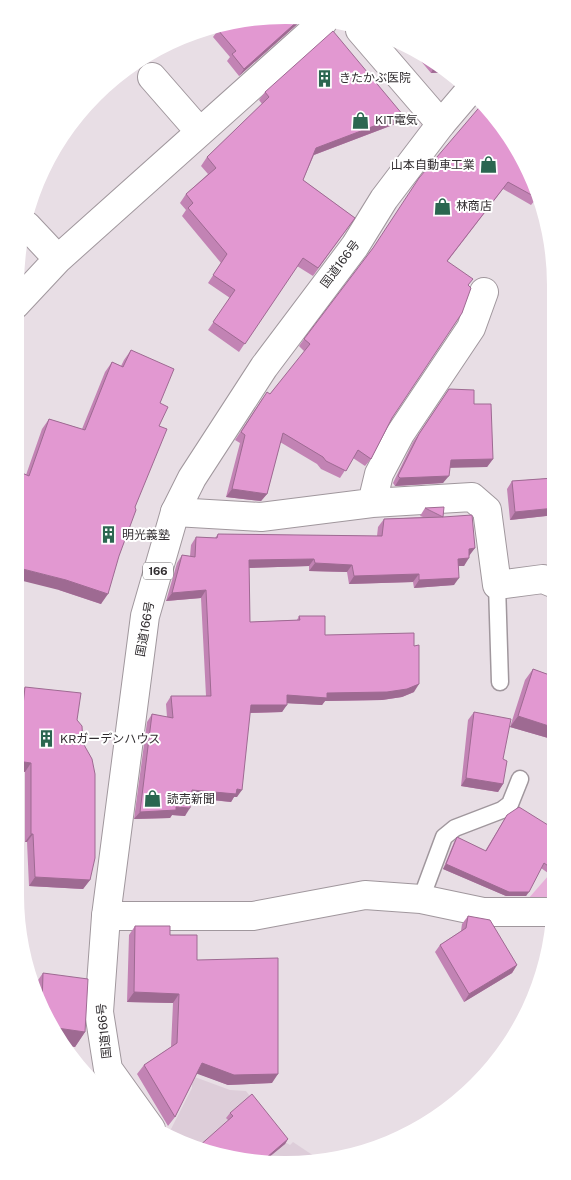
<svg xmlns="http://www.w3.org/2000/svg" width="571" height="1180" font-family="'Public Sans','Noto Sans JP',sans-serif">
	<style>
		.built { fill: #ddcdd9 }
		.green { fill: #e7aed9 }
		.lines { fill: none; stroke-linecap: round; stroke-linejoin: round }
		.lane-casing { stroke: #a0979d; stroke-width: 19 }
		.street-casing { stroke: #a0979d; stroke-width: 30 }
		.secondary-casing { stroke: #a0979d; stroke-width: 30 }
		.highway-casing { stroke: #a0979d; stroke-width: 30 }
		.lane { stroke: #fff; stroke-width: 16 }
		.street { stroke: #fff; stroke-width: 28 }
		.secondary { stroke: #fff; stroke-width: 28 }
		.highway { stroke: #fff; stroke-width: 28 }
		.wall { fill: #c283b4 }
		.shaded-wall { fill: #9e6a92 }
		.building { fill: #e298d1; stroke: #9e6a92 }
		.labels { text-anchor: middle; stroke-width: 4; stroke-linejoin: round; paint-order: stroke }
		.shield { fill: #fff; stroke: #706d6f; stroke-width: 1 }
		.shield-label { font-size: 11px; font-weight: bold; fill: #322e31 }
		.poi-label { font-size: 12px; fill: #322e31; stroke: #fff; text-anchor: start }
		.street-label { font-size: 12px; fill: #322e31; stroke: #fff }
	</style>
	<rect width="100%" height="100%" fill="#e8dee5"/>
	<!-- built -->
	<path class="built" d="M 192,1076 L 230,1090 L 246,1091 L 285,1142 L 290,1145 L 293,1142 L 323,1162 L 232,1160 L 170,1136 L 167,1131 L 171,1129 L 192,1088 Z"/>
	<!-- green -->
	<path class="green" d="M 556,867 L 555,899 L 528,899 Z"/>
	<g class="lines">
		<defs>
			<path id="lane" d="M 497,585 L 500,682
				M 421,899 L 444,837 L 455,828 L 502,810 L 510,804 L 520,779"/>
			<path id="street" d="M 152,77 L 200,132
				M 27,226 L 58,259
				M 15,305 L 58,259 L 323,22
				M 372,503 L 379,474 L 400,434 L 471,328 L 484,292
				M 175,512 L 261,517 L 372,503 L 472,497 L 487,510 L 497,585 L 543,579 L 555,584
				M 106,916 L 253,916 L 365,895 L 421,899 L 483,912 L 553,912"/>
			<path id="secondary" d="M 360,30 L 441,124"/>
			<path id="highway" d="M 151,1129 L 108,1069 L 99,1012 L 106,916 L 145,616 L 175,512 L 192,478 L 264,367 L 355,246 L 384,199 L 441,124 L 470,90"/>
		</defs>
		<!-- lane casing -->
		<use href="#lane" class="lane-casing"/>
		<!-- street casing -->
		<use href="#street" class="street-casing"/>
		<!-- secondary casing -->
		<use href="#secondary" class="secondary-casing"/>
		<!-- highway casing -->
		<use href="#highway" class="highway-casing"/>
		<!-- lane -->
		<use href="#lane" class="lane"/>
		<!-- street -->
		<use href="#street" class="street"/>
		<!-- secondary -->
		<use href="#secondary" class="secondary"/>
		<!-- highway -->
		<use href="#highway" class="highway"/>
	</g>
	<!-- wall -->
	<path class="wall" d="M 286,15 L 303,19 L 239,76 L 227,61 L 230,57 L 213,37 L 218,30 Z
		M 409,47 L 451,72 L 431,73 Z
		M 265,92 L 403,115 L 398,123 L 314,155 L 303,180 L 355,218 L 313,276 L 297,266 L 239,352 L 208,330 L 230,298 L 208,283 L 221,263 L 182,216 L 186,210 L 180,203 L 186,194 L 208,174 L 201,166 L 207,157 L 262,104 L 259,100 Z
		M 483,103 L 537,198 L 531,205 L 503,189 L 447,262 L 469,286 L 392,418 L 371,459 L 365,466 L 353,458 L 340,478 L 321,469 L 317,464 L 280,442 L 267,494 L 261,501 L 226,497 L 240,443 L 235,440 L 262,399 L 270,394 L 305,352 L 299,346 L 304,339 Z
		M 131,350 L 160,403 L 159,426 L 135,507 L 101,604 L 59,590 L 26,475 L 42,429 L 49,419 L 82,429 L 105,372 L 112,362 L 121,366 L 124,360 Z
		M 449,389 L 493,459 L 487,467 L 450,467 L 443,483 L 395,486 L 393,483 L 413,442 Z
		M 554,478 L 555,515 L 510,520 L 507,489 L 512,481 Z
		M 425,508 L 443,517 L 475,548 L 469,555 L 464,566 L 458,566 L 454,585 L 414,588 L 413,582 L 349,584 L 347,572 L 309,571 L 309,566 L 249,568 L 250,622 L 297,620 L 299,616 L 325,635 L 414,692 L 402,697 L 382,700 L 325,701 L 322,705 L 287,703 L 282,712 L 250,713 L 237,797 L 234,797 L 231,802 L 191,798 L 185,816 L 172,815 L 170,818 L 134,819 L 147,722 L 152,714 L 167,717 L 166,704 L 171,696 L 206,696 L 201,598 L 166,601 L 177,563 L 182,555 L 190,556 L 191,545 L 196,537 L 215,538 L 218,534 L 377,536 L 378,527 L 384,519 L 423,517 L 420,516 Z
		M 533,669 L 555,677 L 555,740 L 510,727 L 525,680 Z
		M 25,687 L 77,720 L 90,880 L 83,889 L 29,886 L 27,842 L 25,842 L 25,772 L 15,770 L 15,731 L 19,696 Z
		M 474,712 L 503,759 L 503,784 L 498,792 L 461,786 L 468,720 Z
		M 507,815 L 556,861 L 548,873 L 541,868 L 526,896 L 506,896 L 443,869 L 454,842 L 457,837 L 485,851 Z
		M 468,916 L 517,965 L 512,973 L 464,1002 L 435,952 L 440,945 L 461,931 L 462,924 Z
		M 135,926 L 170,935 L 197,960 L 272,1083 L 228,1085 L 197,1073 L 175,1117 L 168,1126 L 137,1074 L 144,1065 L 171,1047 L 173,1003 L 127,1002 L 129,935 Z
		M 43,973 L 85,1032 L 75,1047 L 63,1045 L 33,989 L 33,987 Z
		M 230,1113 L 288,1139 L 285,1144 L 267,1159 L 226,1118 Z"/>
	<!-- shaded-wall -->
	<path class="shaded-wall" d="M 301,18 L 303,19 L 239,76 L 244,69 Z
		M 445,68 L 451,72 L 431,73 L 433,69 Z
		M 403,115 L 398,123 L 311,156 L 316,148 Z
		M 493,459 L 487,467 L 446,468 L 451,460 Z
		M 449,476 L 443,483 L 395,486 L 400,478 Z
		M 232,489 L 267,494 L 261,501 L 226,497 Z
		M 555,508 L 555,515 L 510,520 L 515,512 Z
		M 475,548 L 469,556 L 469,549 Z
		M 469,558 L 464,566 L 453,566 L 458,559 Z
		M 314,559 L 309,566 L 244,568 L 249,560 Z
		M 315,563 L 352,565 L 347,572 L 309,571 Z
		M 15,567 L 66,580 L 108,594 L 101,604 L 59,590 L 15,579 Z
		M 419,574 L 413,582 L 349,584 L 354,576 Z
		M 459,578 L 454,585 L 414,588 L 419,580 Z
		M 206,590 L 201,598 L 166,601 L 172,593 Z
		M 419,684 L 414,692 L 402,697 L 382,700 L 325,701 L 322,705 L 282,703 L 287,695 L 327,693 Z
		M 251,705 L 287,705 L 282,712 L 245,713 Z
		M 518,716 L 555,728 L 555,740 L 510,727 Z
		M 17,761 L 31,763 L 25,772 L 15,770 L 15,763 Z
		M 466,778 L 503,784 L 498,792 L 461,786 Z
		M 237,789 L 242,790 L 237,797 L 234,797 L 231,802 L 186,797 L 192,790 Z
		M 176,807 L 190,808 L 185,816 L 172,815 L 170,818 L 134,819 L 140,812 Z
		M 31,834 L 33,834 L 27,842 L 25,842 Z
		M 446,864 L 529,892 L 526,896 L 506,896 L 443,869 Z
		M 35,877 L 90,880 L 83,889 L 29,886 Z
		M 517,965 L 512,973 L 464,1002 L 469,994 Z
		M 134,992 L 179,994 L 173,1003 L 127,1002 Z
		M 52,1024 L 58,1025 L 55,1029 Z
		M 57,1028 L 85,1032 L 75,1047 L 63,1045 L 56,1031 Z
		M 202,1063 L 278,1074 L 272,1083 L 228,1085 L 195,1073 Z
		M 288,1139 L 285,1144 L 264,1161 L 266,1158 Z"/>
	<!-- building -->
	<path class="building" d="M 286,15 L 301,18 L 244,69 L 232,54 L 236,51 L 218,30 L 220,28 Z
		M 333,31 L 403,115 L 316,148 L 303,180 L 355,218 L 318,268 L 303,258 L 245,344 L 213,322 L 235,290 L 213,275 L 227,254 L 188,208 L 193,203 L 186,194 L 216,168 L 207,157 L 269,97 L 265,92 Z
		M 421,54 L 445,68 L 433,69 Z
		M 483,103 L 500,121 L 535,182 L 539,194 L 537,198 L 508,182 L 447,261 L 473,279 L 468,285 L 471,288 L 462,313 L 392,418 L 371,459 L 358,450 L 346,471 L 326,461 L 323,457 L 283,433 L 267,494 L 232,489 L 245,435 L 241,432 L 267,392 L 270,394 L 310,344 L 304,339 L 373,248 L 419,178 Z
		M 131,350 L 174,369 L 160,403 L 168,407 L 159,426 L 167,429 L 135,507 L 136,510 L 119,556 L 108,594 L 66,580 L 15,567 L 15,470 L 29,476 L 49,419 L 85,430 L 112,362 L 123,367 Z
		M 449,389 L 474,390 L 474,404 L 491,404 L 493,459 L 451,460 L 449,476 L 400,478 L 398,476 L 419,434 Z
		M 554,478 L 555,508 L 515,512 L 512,481 Z
		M 444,507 L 443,517 L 472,515 L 475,548 L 469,549 L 469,558 L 458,559 L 459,578 L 419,580 L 419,574 L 354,576 L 352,565 L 315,563 L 314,559 L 249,560 L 250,622 L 300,620 L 299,616 L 325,616 L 325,635 L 414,633 L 414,646 L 419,645 L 419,684 L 407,689 L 387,692 L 327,693 L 327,698 L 287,695 L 287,705 L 251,705 L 242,790 L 237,789 L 236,794 L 192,790 L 190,808 L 176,807 L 176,810 L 140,812 L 152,714 L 173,718 L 171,696 L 211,696 L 206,590 L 172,593 L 182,555 L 195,557 L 196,537 L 217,538 L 218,534 L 382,536 L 384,519 L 443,517 L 425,508 Z
		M 533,669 L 555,677 L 555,728 L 518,716 Z
		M 25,687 L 81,693 L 77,720 L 82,726 L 83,743 L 92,759 L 95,774 L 95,858 L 90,880 L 35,877 L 33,834 L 31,834 L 31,763 L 17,761 Z
		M 474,712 L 511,719 L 503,759 L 507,761 L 503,784 L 466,778 Z
		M 519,807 L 556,830 L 556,861 L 551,868 L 544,863 L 529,892 L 509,892 L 446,864 L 457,837 L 486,851 L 507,815 Z
		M 468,916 L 490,920 L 517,965 L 469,994 L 440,945 L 466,928 Z
		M 135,926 L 170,926 L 170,935 L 197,935 L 197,960 L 278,958 L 278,1074 L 234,1075 L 202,1063 L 175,1117 L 144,1065 L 177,1043 L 179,994 L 134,992 Z
		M 43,973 L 88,979 L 85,1032 L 57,1028 L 58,1025 L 52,1024 L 45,1012 L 45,1009 L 44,1009 L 42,1005 Z
		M 252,1094 L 288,1139 L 266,1158 L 268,1161 L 232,1160 L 198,1147 L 233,1116 L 230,1113 Z"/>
	<!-- icons -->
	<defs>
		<symbol id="building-bare" viewBox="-9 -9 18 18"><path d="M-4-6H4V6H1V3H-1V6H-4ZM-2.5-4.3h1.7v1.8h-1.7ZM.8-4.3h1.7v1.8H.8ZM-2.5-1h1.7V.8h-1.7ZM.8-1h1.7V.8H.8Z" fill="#2b6650" stroke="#fff" stroke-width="2.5" paint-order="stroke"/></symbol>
		<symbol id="shop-bare" viewBox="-9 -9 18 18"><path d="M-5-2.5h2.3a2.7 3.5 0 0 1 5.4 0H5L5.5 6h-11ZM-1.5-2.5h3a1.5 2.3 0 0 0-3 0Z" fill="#2b6650" stroke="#fff" stroke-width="2.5" paint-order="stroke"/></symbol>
	</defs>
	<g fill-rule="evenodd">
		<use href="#building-bare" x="312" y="66" width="25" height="25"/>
		<use href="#shop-bare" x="348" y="108" width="25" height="25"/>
		<use href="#shop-bare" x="476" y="152" width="25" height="25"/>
		<use href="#shop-bare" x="430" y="194" width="25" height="25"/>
		<use href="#building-bare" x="96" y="522" width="25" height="25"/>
		<use href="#building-bare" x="34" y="726" width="25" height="25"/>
		<use href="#shop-bare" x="140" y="786" width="25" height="25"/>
	</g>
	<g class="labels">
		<!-- shield labels -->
		<rect class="shield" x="143" y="562.5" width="30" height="17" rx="4"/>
		<g class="shield-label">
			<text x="158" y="575">166</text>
		</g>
		<!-- poi labels -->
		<g class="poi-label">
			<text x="339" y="82">きたかぶ医院</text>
			<text x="375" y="124">KIT電気</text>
			<text x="475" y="169" text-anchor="end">山本自動車工業</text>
			<text x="456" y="210">林商店</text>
			<text x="122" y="539">明光義塾</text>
			<text x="60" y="743">KRガーデンハウス</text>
			<text x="167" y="803">読売新聞</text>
		</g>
		<!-- street labels -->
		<g class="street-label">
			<text transform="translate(340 264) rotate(-53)" y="4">国道166号</text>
			<text transform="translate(145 629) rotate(-80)" y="4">国道166号</text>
			<text transform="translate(104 1031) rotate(-96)" y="4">国道166号</text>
		</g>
	</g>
	<!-- crop -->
	<path d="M0 0H571V1180H0ZM285 24H286A261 261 0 0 1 547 285V895A261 261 0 0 1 286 1156H285A261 261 0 0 1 24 895V285A261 261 0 0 1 285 24Z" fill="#fff" fill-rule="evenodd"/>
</svg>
